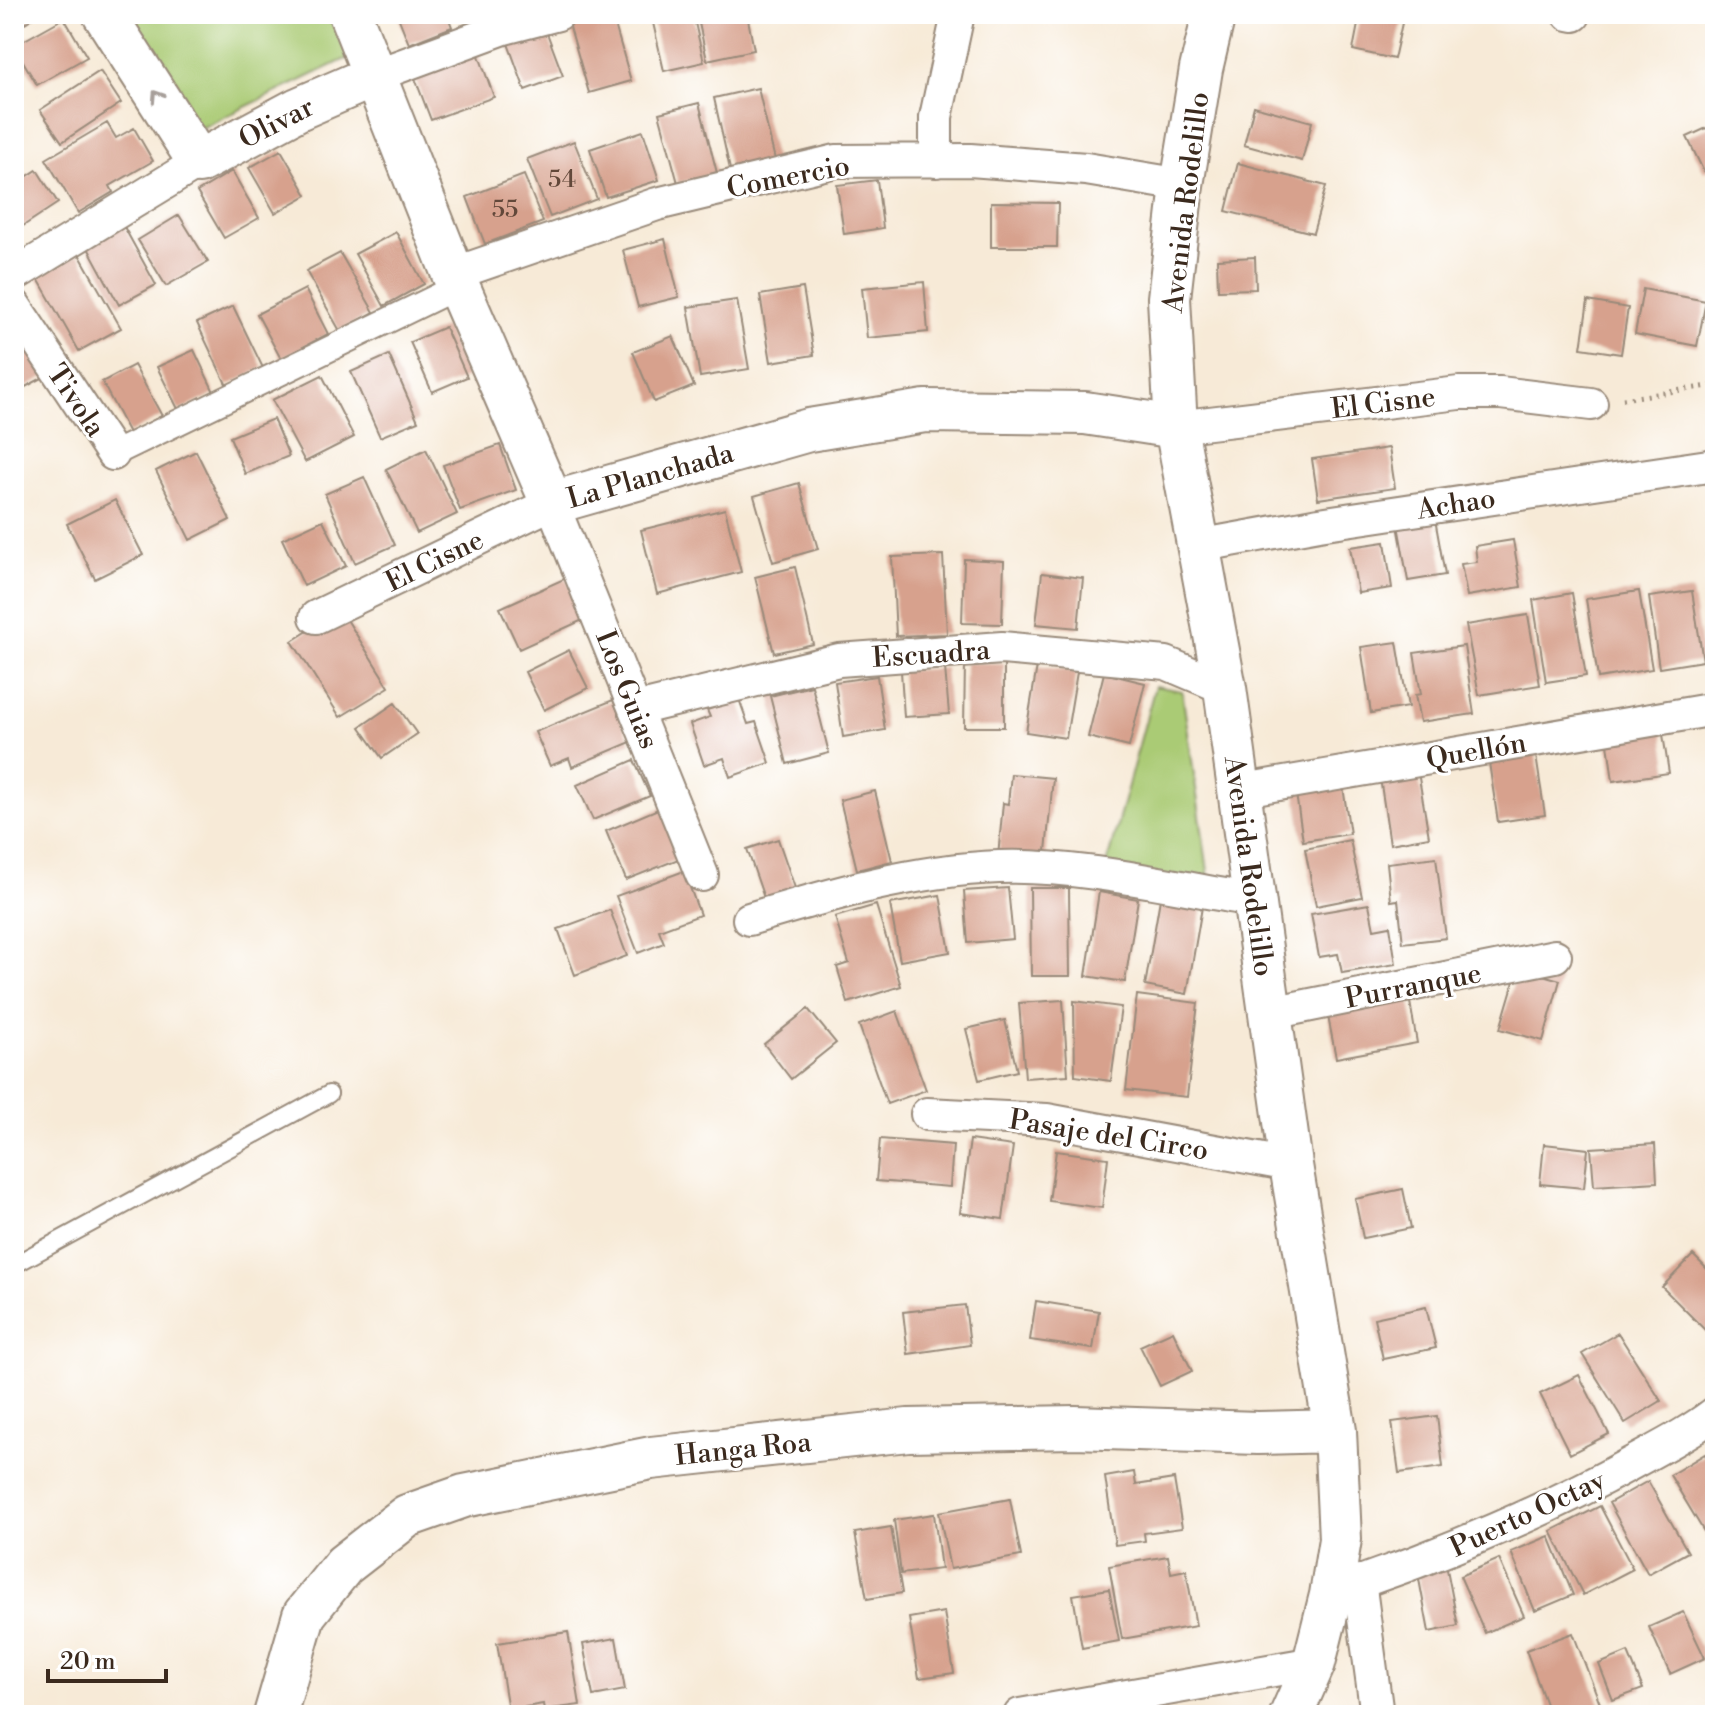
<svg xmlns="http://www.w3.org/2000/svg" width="1729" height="1729" font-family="'Libre Bodoni',serif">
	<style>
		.green { fill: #aacb74; stroke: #727a49; stroke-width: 2 }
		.building { fill: #d7a18d }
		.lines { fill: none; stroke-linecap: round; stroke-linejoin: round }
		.service-casing { stroke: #998a7a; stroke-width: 20 }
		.pedestrian-casing { stroke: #998a7a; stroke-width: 28 }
		.minor-casing { stroke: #998a7a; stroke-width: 36 }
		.tertiary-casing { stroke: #998a7a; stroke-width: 46 }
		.path { stroke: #998a7a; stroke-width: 5; stroke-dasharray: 2 6; stroke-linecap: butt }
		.service { stroke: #fff; stroke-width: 16 }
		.pedestrian { stroke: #fff; stroke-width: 24 }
		.minor { stroke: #fff; stroke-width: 32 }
		.tertiary { stroke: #fff; stroke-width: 42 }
		.oneway { stroke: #a79f9a }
		.labels { text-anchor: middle; stroke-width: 6; stroke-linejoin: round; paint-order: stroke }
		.number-label { font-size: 24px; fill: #62483a }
		.street-label { font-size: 28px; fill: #3b2a1e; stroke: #fff }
	</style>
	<rect width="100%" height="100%" fill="#fff"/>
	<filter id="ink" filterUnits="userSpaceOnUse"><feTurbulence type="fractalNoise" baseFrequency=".0125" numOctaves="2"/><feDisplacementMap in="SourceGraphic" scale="16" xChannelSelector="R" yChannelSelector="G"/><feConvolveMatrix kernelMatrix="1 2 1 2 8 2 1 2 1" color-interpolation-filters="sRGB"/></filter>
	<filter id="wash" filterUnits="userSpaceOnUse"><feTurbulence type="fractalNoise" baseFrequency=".006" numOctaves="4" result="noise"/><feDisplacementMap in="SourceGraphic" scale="32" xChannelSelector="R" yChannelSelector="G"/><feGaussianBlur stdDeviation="1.8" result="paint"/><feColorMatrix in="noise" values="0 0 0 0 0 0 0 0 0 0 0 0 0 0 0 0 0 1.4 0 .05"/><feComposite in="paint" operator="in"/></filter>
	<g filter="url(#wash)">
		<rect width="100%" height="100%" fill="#f7ead7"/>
		<!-- green -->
		<path class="green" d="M 131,14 L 334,14 L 352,56 L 195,131 Z
			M 1155,686 L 1182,691 L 1210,885 L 1105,870 Z"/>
		<g id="blocks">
			<!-- building -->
			<path class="building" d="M 14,14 L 39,14 L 14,30 Z
				M 397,14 L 447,14 L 452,27 L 409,44 Z
				M 587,14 L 612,14 L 631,81 L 589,93 L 568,20 Z
				M 651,14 L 693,14 L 704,62 L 664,71 Z
				M 697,14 L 747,14 L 754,50 L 707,60 Z
				M 1360,14 L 1404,14 L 1394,59 L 1353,50 Z
				M 64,18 L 87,57 L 37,85 L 14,46 Z
				M 544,25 L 563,76 L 525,90 L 506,38 Z
				M 477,50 L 494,97 L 431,120 L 413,73 Z
				M 100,71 L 121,103 L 62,142 L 40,110 Z
				M 758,88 L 776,164 L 731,174 L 714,98 Z
				M 699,103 L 717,173 L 678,183 L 659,113 Z
				M 1254,106 L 1312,122 L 1302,161 L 1244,145 Z
				M 107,123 L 116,138 L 134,128 L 153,161 L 110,186 L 113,192 L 78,213 L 46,159 Z
				M 1713,125 L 1715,166 L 1704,172 L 1687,137 Z
				M 643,131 L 659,180 L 606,197 L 590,149 Z
				M 574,141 L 597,199 L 550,217 L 527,159 Z
				M 281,150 L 307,195 L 275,213 L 249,168 Z
				M 1238,163 L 1326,186 L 1313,233 L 1226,211 Z
				M 37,170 L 58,203 L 14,232 L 14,185 Z
				M 232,171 L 259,218 L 224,238 L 197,192 Z
				M 524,175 L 543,222 L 485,244 L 467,197 Z
				M 877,180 L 883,228 L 844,234 L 837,185 Z
				M 991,202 L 1058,203 L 1057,247 L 991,247 Z
				M 179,215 L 208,262 L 166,286 L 138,240 Z
				M 123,225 L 156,285 L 119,305 L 87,246 Z
				M 396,232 L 424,284 L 384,306 L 355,254 Z
				M 665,239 L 679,297 L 638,307 L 623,250 Z
				M 340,253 L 374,312 L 340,331 L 306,271 Z
				M 79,254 L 121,328 L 79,351 L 37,277 Z
				M 1255,257 L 1256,289 L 1218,290 L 1217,259 Z
				M 924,282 L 928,332 L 867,338 L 862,288 Z
				M 803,288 L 814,355 L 771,362 L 760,295 Z
				M 305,289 L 328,334 L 281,359 L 257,314 Z
				M 1643,289 L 1706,301 L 1697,346 L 1635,334 Z
				M 737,300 L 749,369 L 700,377 L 688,307 Z
				M 1588,301 L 1628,308 L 1621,354 L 1581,348 Z
				M 233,306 L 263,368 L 227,386 L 197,323 Z
				M 445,327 L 467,377 L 432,392 L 410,342 Z
				M 24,334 L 46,376 L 14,393 L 14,339 Z
				M 673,336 L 694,386 L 654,402 L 633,352 Z
				M 194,350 L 215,394 L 179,411 L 157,367 Z
				M 389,355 L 418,421 L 380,437 L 351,372 Z
				M 134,365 L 162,416 L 129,433 L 102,382 Z
				M 322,375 L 354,437 L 305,462 L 272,400 Z
				M 273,419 L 289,456 L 245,474 L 230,437 Z
				M 500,445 L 516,490 L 460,510 L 443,465 Z
				M 1389,448 L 1395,488 L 1318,499 L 1312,459 Z
				M 426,449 L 457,514 L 417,533 L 386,469 Z
				M 196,451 L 230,520 L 190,540 L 156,471 Z
				M 364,477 L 395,545 L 355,563 L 325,494 Z
				M 799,483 L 818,549 L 773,562 L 754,496 Z
				M 115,500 L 143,555 L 95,579 L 67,524 Z
				M 725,509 L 741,572 L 657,594 L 641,530 Z
				M 1435,519 L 1445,575 L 1408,581 L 1398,525 Z
				M 323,520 L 346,566 L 304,586 L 282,539 Z
				M 1513,540 L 1521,587 L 1467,596 L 1461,564 L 1477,562 L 1475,546 Z
				M 1385,542 L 1392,588 L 1358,593 L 1350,547 Z
				M 943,555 L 947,634 L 896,636 L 892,557 Z
				M 964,559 L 1004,561 L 1002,624 L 962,623 Z
				M 795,567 L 813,644 L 774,653 L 755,577 Z
				M 1042,573 L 1083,578 L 1078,628 L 1036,624 Z
				M 566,578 L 585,619 L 519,649 L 500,608 Z
				M 1639,591 L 1652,669 L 1598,678 L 1586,599 Z
				M 1692,591 L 1703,661 L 1659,668 L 1649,597 Z
				M 1572,593 L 1586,676 L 1546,682 L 1533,600 Z
				M 341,610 L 389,687 L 340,717 L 292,641 Z
				M 1528,615 L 1540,685 L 1479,695 L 1466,625 Z
				M 1397,642 L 1408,707 L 1371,713 L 1361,647 Z
				M 1464,646 L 1474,714 L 1420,722 L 1415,695 L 1421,694 L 1414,653 Z
				M 569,650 L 588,688 L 544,710 L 525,672 Z
				M 965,663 L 1004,663 L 1004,727 L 964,727 Z
				M 1037,666 L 1077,672 L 1066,738 L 1026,732 Z
				M 945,668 L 949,714 L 904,717 L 901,671 Z
				M 1104,673 L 1145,683 L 1129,747 L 1088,737 Z
				M 877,676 L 885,730 L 843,737 L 835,682 Z
				M 812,686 L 829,753 L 787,764 L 770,696 Z
				M 739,699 L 748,724 L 756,722 L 770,763 L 730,777 L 724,758 L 704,765 L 690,724 L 710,717 L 707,710 Z
				M 613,700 L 631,742 L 572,767 L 569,758 L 550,766 L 535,732 Z
				M 395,703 L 417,734 L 382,758 L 360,727 Z
				M 1662,728 L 1669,773 L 1613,781 L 1607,736 Z
				M 1535,749 L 1545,815 L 1498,822 L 1488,756 Z
				M 634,760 L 650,796 L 593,820 L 577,785 Z
				M 1418,772 L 1429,837 L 1390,844 L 1380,778 Z
				M 1011,774 L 1053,778 L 1045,862 L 998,857 L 1003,803 L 1008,804 Z
				M 1342,780 L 1350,834 L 1303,841 L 1295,787 Z
				M 875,791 L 892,861 L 857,870 L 840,800 Z
				M 665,806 L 686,856 L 626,880 L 606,831 Z
				M 778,839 L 795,888 L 764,898 L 747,849 Z
				M 1350,840 L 1362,897 L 1316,906 L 1305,849 Z
				M 1436,857 L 1446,938 L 1403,943 L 1398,900 L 1391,901 L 1387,863 Z
				M 684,871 L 700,915 L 659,930 L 664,943 L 638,953 L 616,896 Z
				M 1008,888 L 1013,939 L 968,943 L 964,891 Z
				M 1030,888 L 1069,888 L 1070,976 L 1031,976 Z
				M 1099,892 L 1138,899 L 1125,982 L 1086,976 Z
				M 940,895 L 950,952 L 900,961 L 890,904 Z
				M 1160,899 L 1202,907 L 1187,994 L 1145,986 Z
				M 1369,904 L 1374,929 L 1390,926 L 1396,964 L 1342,973 L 1338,954 L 1319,957 L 1311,914 Z
				M 876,905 L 901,986 L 848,1003 L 837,967 L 849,963 L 835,917 Z
				M 610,910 L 627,956 L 575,975 L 558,929 Z
				M 1518,968 L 1560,980 L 1543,1041 L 1500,1029 Z
				M 1137,995 L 1198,1003 L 1187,1097 L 1126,1090 Z
				M 1409,996 L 1417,1043 L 1336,1058 L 1327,1011 Z
				M 1063,1000 L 1068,1075 L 1025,1078 L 1019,1003 Z
				M 1074,1001 L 1121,1007 L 1111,1081 L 1075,1076 Z
				M 808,1009 L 836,1043 L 791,1079 L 764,1044 Z
				M 897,1011 L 926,1090 L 887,1104 L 859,1025 Z
				M 1005,1020 L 1017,1071 L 979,1080 L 966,1029 Z
				M 880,1139 L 953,1145 L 950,1187 L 876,1181 Z
				M 970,1140 L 1013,1146 L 1003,1219 L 960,1213 Z
				M 1544,1144 L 1588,1149 L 1584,1188 L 1540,1184 Z
				M 1655,1144 L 1657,1182 L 1594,1186 L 1591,1148 Z
				M 1056,1151 L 1108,1158 L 1102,1208 L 1049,1201 Z
				M 1403,1189 L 1411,1228 L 1363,1238 L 1355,1199 Z
				M 1693,1255 L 1715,1277 L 1715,1340 L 1662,1287 Z
				M 1036,1301 L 1099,1311 L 1093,1349 L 1030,1340 Z
				M 965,1305 L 970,1345 L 908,1354 L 903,1312 Z
				M 1426,1307 L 1436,1348 L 1383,1359 L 1374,1318 Z
				M 1173,1331 L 1192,1371 L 1160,1386 L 1140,1346 Z
				M 1618,1333 L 1661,1401 L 1625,1423 L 1582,1354 Z
				M 1579,1375 L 1609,1434 L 1570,1454 L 1540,1394 Z
				M 1437,1416 L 1443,1467 L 1399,1473 L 1392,1422 Z
				M 1705,1454 L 1715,1471 L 1715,1550 L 1670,1475 Z
				M 1134,1472 L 1136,1485 L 1174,1479 L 1182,1528 L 1144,1533 L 1145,1541 L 1115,1545 L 1105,1477 Z
				M 1648,1481 L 1688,1552 L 1648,1574 L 1609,1503 Z
				M 1010,1499 L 1021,1556 L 950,1569 L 939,1512 Z
				M 1600,1506 L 1633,1569 L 1583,1595 L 1551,1531 Z
				M 934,1514 L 941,1569 L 901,1574 L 894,1520 Z
				M 891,1527 L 902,1593 L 867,1599 L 855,1533 Z
				M 1549,1536 L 1573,1595 L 1535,1611 L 1511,1552 Z
				M 1168,1556 L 1171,1573 L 1186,1570 L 1196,1626 L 1122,1639 L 1109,1566 Z
				M 1499,1559 L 1524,1616 L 1485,1633 L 1460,1576 Z
				M 1447,1569 L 1458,1626 L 1429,1632 L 1418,1574 Z
				M 1109,1589 L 1119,1641 L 1082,1648 L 1073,1595 Z
				M 944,1612 L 954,1673 L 919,1678 L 909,1618 Z
				M 1683,1612 L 1705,1658 L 1670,1674 L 1649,1627 Z
				M 568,1632 L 580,1705 L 544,1710 L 543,1704 L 508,1710 L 497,1643 Z
				M 1573,1633 L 1601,1706 L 1577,1715 L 1550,1715 L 1526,1650 Z
				M 616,1638 L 625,1690 L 593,1696 L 583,1644 Z
				M 1628,1652 L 1643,1689 L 1613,1700 L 1599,1664 Z"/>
		</g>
	</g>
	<g filter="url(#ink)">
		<use href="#blocks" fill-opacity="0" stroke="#998a7a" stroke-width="2"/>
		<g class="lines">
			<defs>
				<path id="service" d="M 14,1265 L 329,1094"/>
				<path id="pedestrian" d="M 113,454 L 459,286"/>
				<path id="minor" d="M 1569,14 L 1574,15
					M 376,75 L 504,28 L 558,14
					M 936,161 L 936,117 L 958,14
					M 453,274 L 657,204 L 836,161 L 970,160 L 1086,169 L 1182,185
					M 14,275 L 199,162
					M 14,305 L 113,454
					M 1176,427 L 1459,393 L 1500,393 L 1591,404
					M 1198,546 L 1319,524 L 1715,465
					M 316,617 L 552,503 L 702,875
					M 637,709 L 839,660 L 1002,648 L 1166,663 L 1225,688
					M 1238,791 L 1715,709
					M 749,919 C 832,894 913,870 999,867 C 1078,864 1175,887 1253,900
					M 1271,1013 L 1555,956
					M 927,1114 L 1047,1120 L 1291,1165
					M 1359,1581 L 1377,1715
					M 1331,1595 C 1360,1580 1391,1572 1421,1560 C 1493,1532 1564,1501 1632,1463 C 1661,1447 1689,1433 1715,1413
					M 1020,1715 L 1314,1663"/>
				<path id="tertiary" d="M 104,14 L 199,162 L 298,109 L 376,75
					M 350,14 L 453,274 L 552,503 L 809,430 L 925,411 L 1085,413 L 1176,427
					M 1214,14 L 1201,69 L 1182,185 L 1169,298 L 1176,427 L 1225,688 L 1291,1165 L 1335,1431 L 1340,1539 L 1331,1595 L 1314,1663 L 1291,1715
					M 275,1715 L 304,1615 L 344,1565 L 407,1516 L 464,1496 L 651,1458 L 908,1430 L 1075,1427 L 1258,1433 L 1335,1431"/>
			</defs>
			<!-- service casing -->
			<use href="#service" class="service-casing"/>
			<!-- pedestrian casing -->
			<use href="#pedestrian" class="pedestrian-casing"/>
			<!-- minor casing -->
			<use href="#minor" class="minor-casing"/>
			<!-- tertiary casing -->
			<use href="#tertiary" class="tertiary-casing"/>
			<!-- path -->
			<path class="path" d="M 1623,399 L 1715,385"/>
			<!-- service -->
			<use href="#service" class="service"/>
			<!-- pedestrian -->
			<use href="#pedestrian" class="pedestrian"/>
			<!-- minor -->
			<use href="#minor" class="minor"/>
			<!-- tertiary -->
			<use href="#tertiary" class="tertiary"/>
		</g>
		<!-- one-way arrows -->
		<defs><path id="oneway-chevron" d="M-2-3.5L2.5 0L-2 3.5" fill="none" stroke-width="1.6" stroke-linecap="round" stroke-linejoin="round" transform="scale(2)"/></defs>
		<use class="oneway" href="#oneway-chevron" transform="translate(157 96) rotate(-123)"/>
	</g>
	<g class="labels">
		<!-- number labels -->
		<g class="number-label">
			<text x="562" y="187">54</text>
			<text x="505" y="217">55</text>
		</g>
		<!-- street labels -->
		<g class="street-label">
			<text transform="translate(276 122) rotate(-27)" y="10">Olivar</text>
			<text transform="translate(788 176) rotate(-11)" y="10">Comercio</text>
			<text transform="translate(1185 202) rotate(-83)" y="10">Avenida Rodelillo</text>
			<text transform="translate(77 400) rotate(56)" y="10">Tivola</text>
			<text transform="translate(1383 402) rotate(-7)" y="10">El Cisne</text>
			<text transform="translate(650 475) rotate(-16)" y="10">La Planchada</text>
			<text transform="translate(1456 503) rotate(-9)" y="10">Achao</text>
			<text transform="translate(434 560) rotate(-26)" y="10">El Cisne</text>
			<text transform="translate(931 653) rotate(-4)" y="10">Escuadra</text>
			<text transform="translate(628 689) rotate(68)" y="10">Los Guias</text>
			<text transform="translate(1476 750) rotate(-10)" y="10">Quellón</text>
			<text transform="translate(1250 866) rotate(82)" y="10">Avenida Rodelillo</text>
			<text transform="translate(1413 985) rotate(-11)" y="10">Purranque</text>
			<text transform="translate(1109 1134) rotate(9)" y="10">Pasaje del Circo</text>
			<text transform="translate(743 1448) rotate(-6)" y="10">Hanga Roa</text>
			<text transform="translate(1527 1513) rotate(-25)" y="10">Puerto Octay</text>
		</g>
	</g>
	<!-- margin -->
	<rect width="1729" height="1729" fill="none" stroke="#fff" stroke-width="48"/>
	<!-- scale -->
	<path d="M48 1669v12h118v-12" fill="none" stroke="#3b2a1e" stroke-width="4"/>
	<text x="60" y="1669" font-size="24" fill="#3b2a1e" stroke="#ffffff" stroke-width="6" paint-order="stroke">20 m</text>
</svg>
